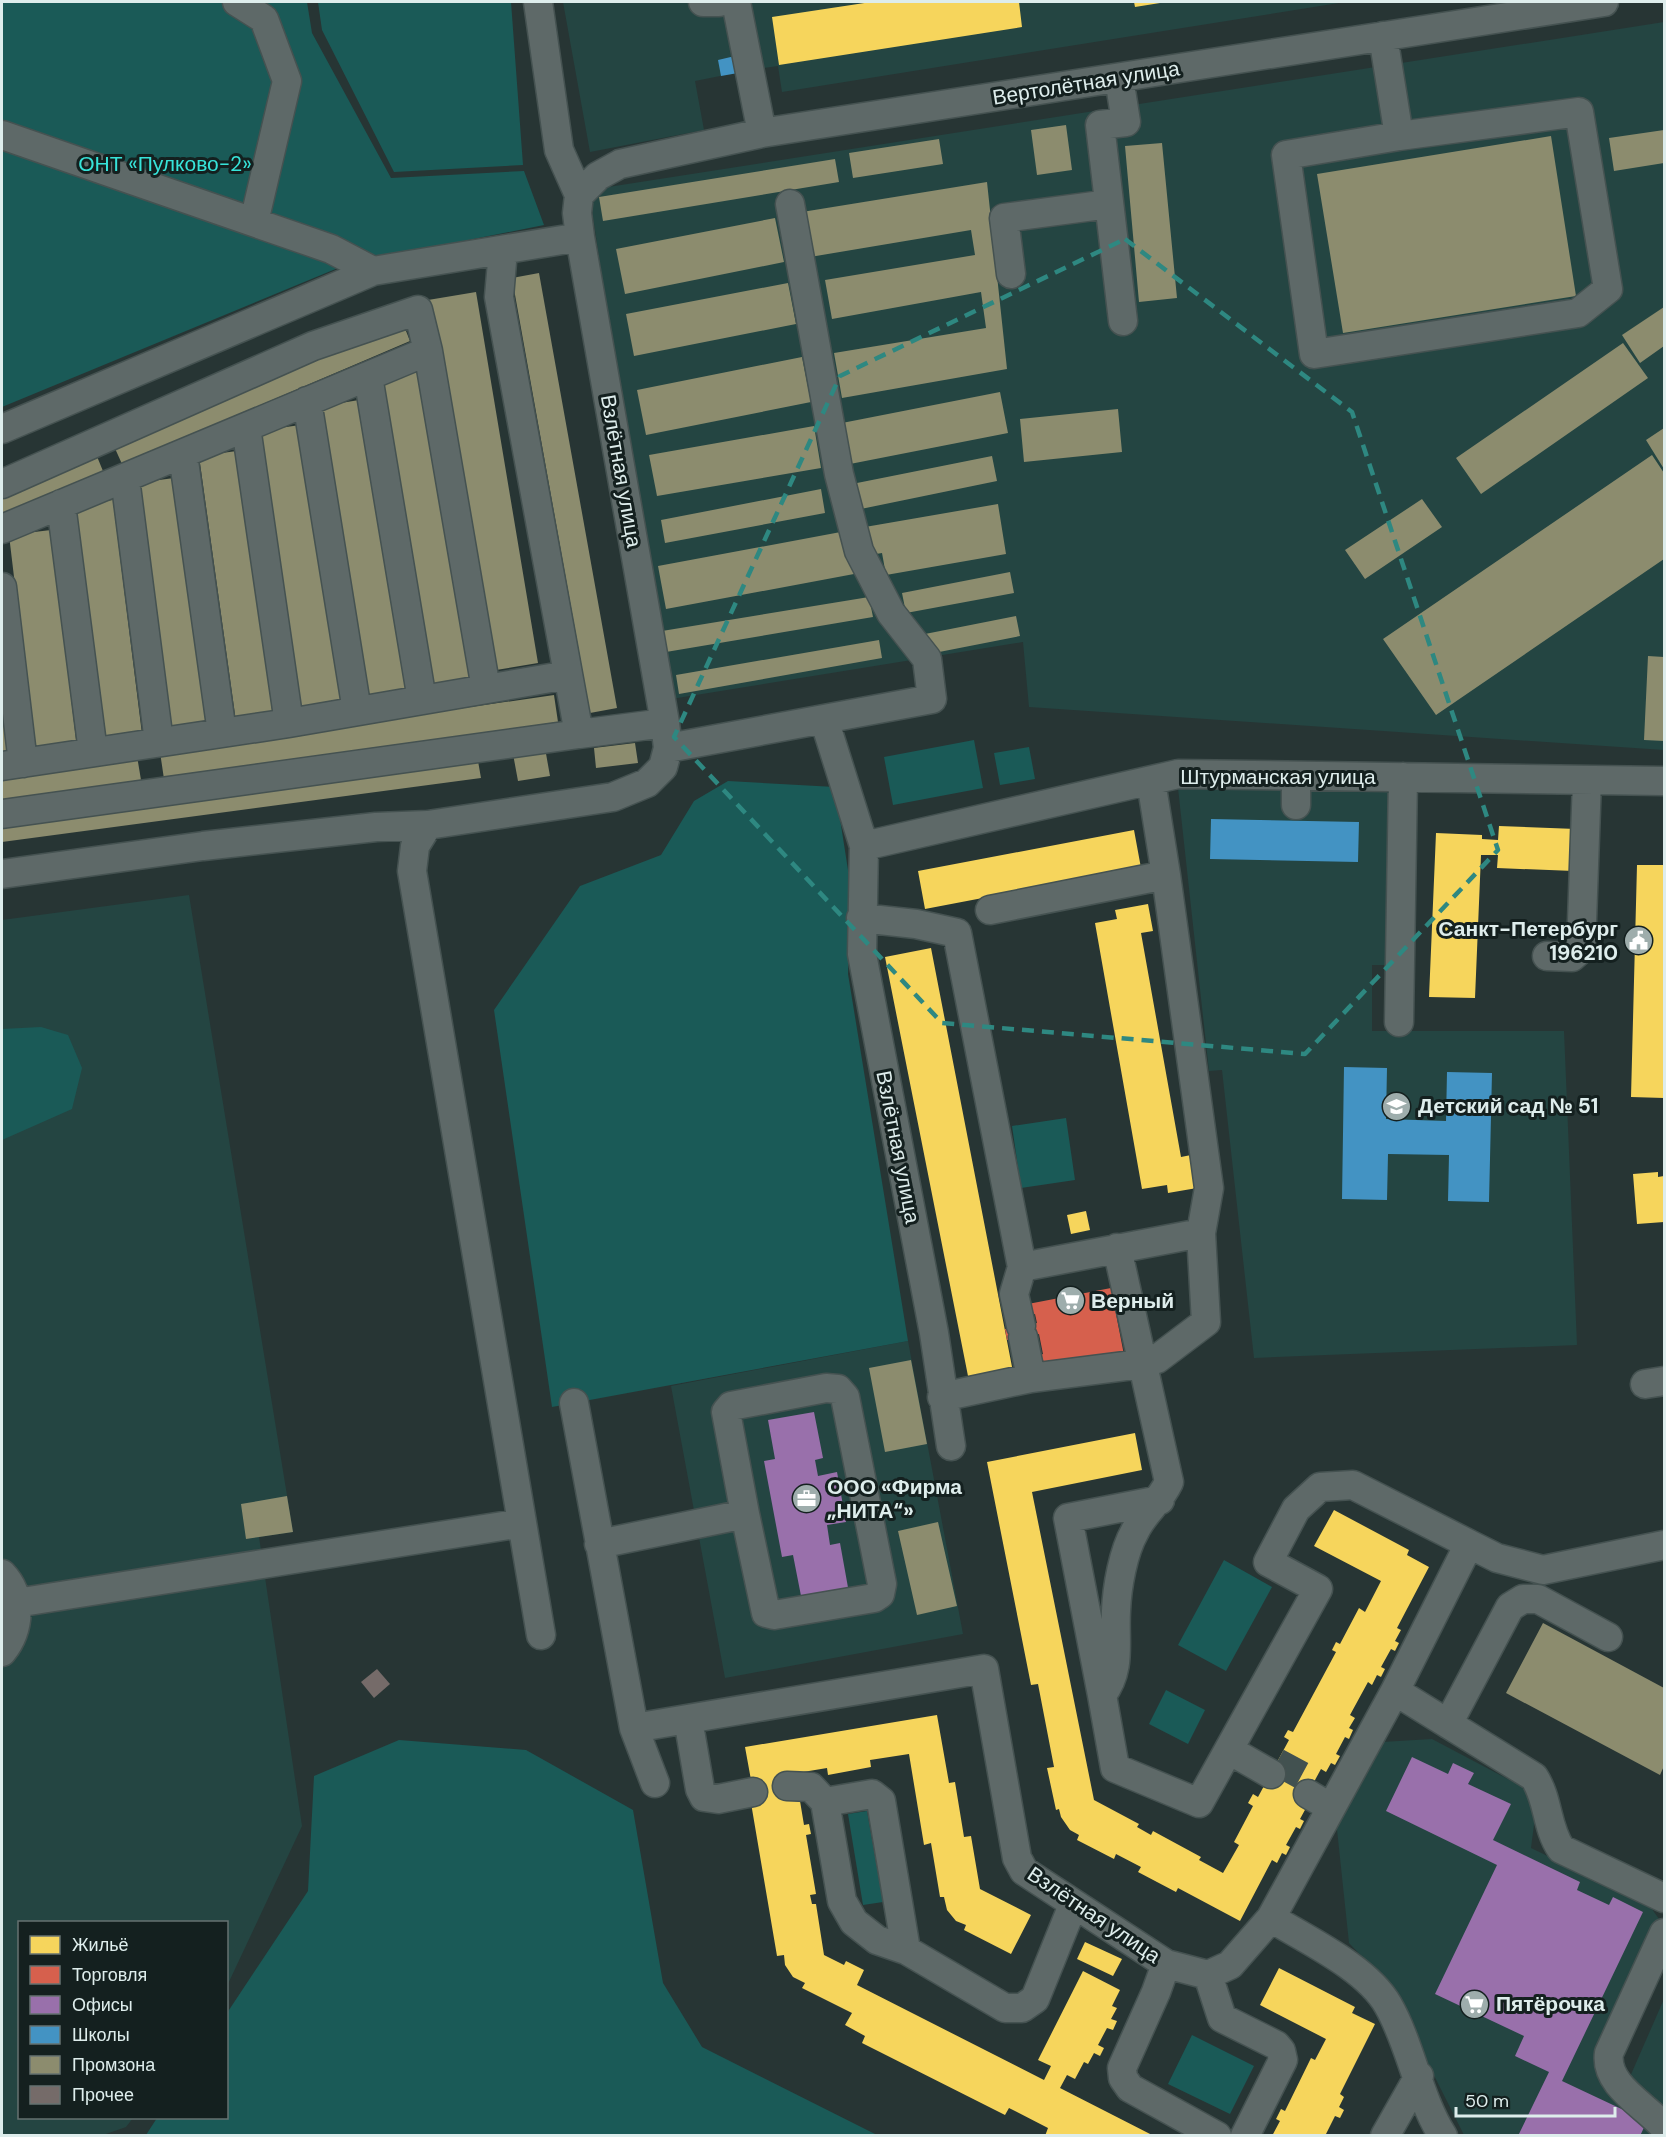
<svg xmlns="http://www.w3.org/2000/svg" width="1666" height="2137" font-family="'DM Sans',sans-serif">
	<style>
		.built { fill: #244542 }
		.green { fill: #1a5a57 }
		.homes { fill: #f6d55c }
		.shops { fill: #d6604d }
		.offices { fill: #9970ab }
		.schools { fill: #4393c3 }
		.industry { fill: #8c8c6e }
		.building { fill: #756b69 }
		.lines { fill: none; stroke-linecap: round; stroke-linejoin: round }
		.minor-tunnel { stroke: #425150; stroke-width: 28; stroke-dasharray: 28 14; stroke-linecap: butt }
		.minor-casing { stroke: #455251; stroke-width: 31 }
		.minor { stroke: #5e6968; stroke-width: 28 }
		.marked { fill: none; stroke: #2e8881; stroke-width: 4.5; stroke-dasharray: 12 8; stroke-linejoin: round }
		.labels { text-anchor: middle; stroke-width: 6; stroke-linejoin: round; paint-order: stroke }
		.street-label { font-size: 21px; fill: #deedec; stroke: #14201f }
		.park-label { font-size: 21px; fill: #37e3d9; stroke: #14201f }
		.poi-label { font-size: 21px; font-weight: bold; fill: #deedec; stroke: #14201f; text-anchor: start }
	</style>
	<rect width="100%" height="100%" fill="#273534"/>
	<!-- built -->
	<path class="built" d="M 563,2 L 1345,2 L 782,92 L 778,66 L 750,70 L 695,81 L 704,130 L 590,152 Z
		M 1664,22 L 1664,750 L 1029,707 L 1023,642 L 665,700 L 589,190 Z
		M 1384,787 L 1393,797 L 1391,965 L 1372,965 L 1372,1031 L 1564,1031 L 1577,1345 L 1254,1358 L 1222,1070 L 1209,1071 L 1178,788 Z
		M 189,895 L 293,1532 L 259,1537 L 302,1826 L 227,1986 L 226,1922 L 20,1922 L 20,2118 L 133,2118 L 126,2127 L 103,2135 L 2,2135 L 2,920 Z
		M 908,1341 L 963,1634 L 725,1678 L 671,1386 Z
		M 1432,1739 L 1521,1786 L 1537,1801 L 1531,1848 L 1649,1905 L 1664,1926 L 1603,2084 L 1661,2135 L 1464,2135 L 1388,1984 L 1349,1943 L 1336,1820 L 1382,1742 Z
		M 1664,1999 L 1664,2111 L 1629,2079 Z"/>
	<!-- green -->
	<path class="green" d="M 2,2 L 307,2 L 312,33 L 391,178 L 524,171 L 544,225 L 388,256 L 338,268 L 2,407 Z
		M 318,2 L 511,2 L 523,165 L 394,172 L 322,30 Z
		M 974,740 L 983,788 L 893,805 L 884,757 Z
		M 1029,747 L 1035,779 L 1000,785 L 994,753 Z
		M 728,781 L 835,787 L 851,889 L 848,974 L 908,1341 L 552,1407 L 494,1010 L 580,886 L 661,855 L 694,801 Z
		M 41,1027 L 68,1035 L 82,1068 L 72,1109 L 2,1140 L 2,1029 Z
		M 1066,1118 L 1075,1180 L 1021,1188 L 1012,1126 Z
		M 1224,1560 L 1272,1587 L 1226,1671 L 1178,1645 Z
		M 1166,1690 L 1205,1710 L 1188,1744 L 1149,1724 Z
		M 399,1740 L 526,1750 L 633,1810 L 663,1983 L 702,2047 L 877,2135 L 146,2135 L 157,2118 L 226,2118 L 227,2013 L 308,1891 L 314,1776 Z
		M 867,1811 L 883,1902 L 863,1905 L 848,1814 Z
		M 1192,2035 L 1254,2066 L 1230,2114 L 1168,2084 Z"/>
	<!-- homes -->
	<path class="homes" d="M 871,2 L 1019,2 L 1022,27 L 779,65 L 772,17 Z
		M 1134,2 L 1160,2 L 1160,3 L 1135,7 Z
		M 1499,826 L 1576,829 L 1574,871 L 1497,868 L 1498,855 L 1481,855 L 1475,998 L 1429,997 L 1436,833 L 1482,835 L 1482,839 L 1498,840 Z
		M 1134,830 L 1141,868 L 925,909 L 918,871 Z
		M 1637,865 L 1664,865 L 1664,1098 L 1631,1097 Z
		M 1148,904 L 1153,931 L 1141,933 L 1181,1157 L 1191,1155 L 1197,1188 L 1168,1193 L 1167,1185 L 1142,1189 L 1095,923 L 1117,919 L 1115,910 Z
		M 931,948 L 1013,1372 L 969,1381 L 885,957 Z
		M 1658,1172 L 1658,1177 L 1664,1176 L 1664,1222 L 1637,1224 L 1633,1174 Z
		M 1086,1211 L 1090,1230 L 1071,1234 L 1067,1215 Z
		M 1135,1433 L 1142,1470 L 1032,1492 L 1094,1800 L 1139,1824 L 1137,1827 L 1151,1835 L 1153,1831 L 1201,1857 L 1199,1860 L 1223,1873 L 1239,1845 L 1234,1842 L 1253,1806 L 1248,1803 L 1253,1794 L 1258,1797 L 1289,1740 L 1284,1737 L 1288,1730 L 1293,1732 L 1336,1652 L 1332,1650 L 1336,1642 L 1340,1644 L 1359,1608 L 1365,1612 L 1381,1581 L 1314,1546 L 1334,1510 L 1409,1550 L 1407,1555 L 1429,1567 L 1397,1628 L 1401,1630 L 1395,1641 L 1399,1643 L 1395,1651 L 1391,1649 L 1381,1667 L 1385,1669 L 1381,1677 L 1377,1675 L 1372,1685 L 1368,1682 L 1350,1715 L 1355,1718 L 1349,1728 L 1353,1730 L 1349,1739 L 1345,1737 L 1336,1754 L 1340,1756 L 1335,1765 L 1331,1763 L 1326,1772 L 1321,1769 L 1301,1806 L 1306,1808 L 1300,1819 L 1304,1821 L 1300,1829 L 1296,1827 L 1286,1845 L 1290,1847 L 1286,1855 L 1282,1853 L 1277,1863 L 1272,1860 L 1240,1921 L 1178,1888 L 1176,1892 L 1138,1872 L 1141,1867 L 1116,1854 L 1114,1859 L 1077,1840 L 1079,1835 L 1070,1830 L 1061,1817 L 1059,1809 L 1056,1810 L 1047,1768 L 1054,1767 L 1038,1684 L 1031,1685 L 987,1462 Z
		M 937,1715 L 949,1783 L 955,1782 L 964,1837 L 971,1836 L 980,1889 L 1031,1915 L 1011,1954 L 964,1930 L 966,1925 L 956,1921 L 947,1910 L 944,1897 L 940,1897 L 931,1843 L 924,1845 L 909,1754 L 870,1760 L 871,1767 L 828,1775 L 827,1768 L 785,1775 L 799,1795 L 804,1825 L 809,1824 L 811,1834 L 806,1835 L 816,1894 L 810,1895 L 812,1904 L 816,1904 L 824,1955 L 844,1965 L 846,1961 L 864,1970 L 857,1985 L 1044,2080 L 1051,2066 L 1038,2060 L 1083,1971 L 1120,1990 L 1112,2006 L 1117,2008 L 1111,2019 L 1117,2021 L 1113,2030 L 1107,2028 L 1098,2045 L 1104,2048 L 1100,2056 L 1094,2053 L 1088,2064 L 1084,2062 L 1075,2079 L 1067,2075 L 1060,2088 L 1154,2136 L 1045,2136 L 1048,2128 L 1009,2108 L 1005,2115 L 862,2043 L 865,2036 L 845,2025 L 852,2013 L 802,1988 L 805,1983 L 793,1977 L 785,1965 L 784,1955 L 777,1956 L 751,1803 L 755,1802 L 745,1747 Z
		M 1085,1942 L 1122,1959 L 1113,1976 L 1077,1959 Z
		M 1279,1968 L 1355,2007 L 1352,2013 L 1375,2024 L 1340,2094 L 1344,2097 L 1339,2107 L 1344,2110 L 1340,2118 L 1335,2116 L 1325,2136 L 1272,2136 L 1280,2121 L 1276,2119 L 1281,2109 L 1285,2111 L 1311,2058 L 1315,2060 L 1326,2039 L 1260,2005 Z"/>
	<!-- shops -->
	<path class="shops" d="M 1111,1288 L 1124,1355 L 1039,1365 L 1037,1356 L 1043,1354 L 1039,1334 L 1007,1340 L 1005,1329 L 1037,1323 L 1035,1314 L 1030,1315 L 1028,1304 Z"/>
	<!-- offices -->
	<path class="offices" d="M 814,1412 L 823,1458 L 815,1460 L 818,1476 L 837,1472 L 846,1522 L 827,1525 L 830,1545 L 840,1543 L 849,1593 L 802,1601 L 793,1555 L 782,1557 L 764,1461 L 775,1459 L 768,1420 Z
		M 1412,1757 L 1448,1774 L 1453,1763 L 1474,1773 L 1468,1784 L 1511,1804 L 1493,1840 L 1580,1882 L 1577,1890 L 1609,1905 L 1613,1897 L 1643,1912 L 1562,2081 L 1647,2121 L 1640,2136 L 1518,2136 L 1549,2072 L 1515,2056 L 1524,2036 L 1435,1994 L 1497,1865 L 1386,1811 Z"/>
	<!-- schools -->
	<path class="schools" d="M 735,56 L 738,73 L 721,76 L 718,60 Z
		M 1211,819 L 1359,822 L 1358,862 L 1210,859 Z
		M 1344,1067 L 1387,1068 L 1386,1119 L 1446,1121 L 1447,1072 L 1492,1073 L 1489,1202 L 1448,1201 L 1449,1155 L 1388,1154 L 1387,1200 L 1342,1199 Z"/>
	<!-- industry -->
	<path class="industry" d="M 1066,125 L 1072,170 L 1037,175 L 1031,130 Z
		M 1664,130 L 1664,163 L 1614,171 L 1609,138 Z
		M 1551,136 L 1576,296 L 1343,333 L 1317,174 Z
		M 939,139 L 943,164 L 853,178 L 849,153 Z
		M 1162,143 L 1177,298 L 1139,302 L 1125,146 Z
		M 835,159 L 839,182 L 603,221 L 599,197 Z
		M 987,182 L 1007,369 L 842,398 L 834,353 L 986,328 L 981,292 L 832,319 L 825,280 L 975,255 L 971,230 L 810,257 L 802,212 Z
		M 775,218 L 784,262 L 625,294 L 616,249 Z
		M 539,273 L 617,708 L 590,713 L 512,278 Z
		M 788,283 L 796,324 L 634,356 L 626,314 Z
		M 476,292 L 538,663 L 490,671 L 428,300 Z
		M 1664,307 L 1664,346 L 1640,363 L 1622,335 Z
		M 402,321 L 410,341 L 122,464 L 113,444 Z
		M 1623,343 L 1648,378 L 1481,494 L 1456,458 Z
		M 802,357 L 811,402 L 646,435 L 637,390 Z
		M 422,371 L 474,683 L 430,690 L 378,378 Z
		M 1000,392 L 1008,433 L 850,464 L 842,423 Z
		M 359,400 L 409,694 L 366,701 L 317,407 Z
		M 1118,409 L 1122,452 L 1024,462 L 1020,419 Z
		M 300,425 L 341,705 L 299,711 L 259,431 Z
		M 814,426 L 821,468 L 657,496 L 649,455 Z
		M 1664,428 L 1664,469 L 1646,440 Z
		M 237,451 L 273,717 L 236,722 L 199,456 Z
		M 96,454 L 105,476 L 2,520 L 2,494 Z
		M 1652,455 L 1664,473 L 1664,559 L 1436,715 L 1383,639 Z
		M 992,456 L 997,481 L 856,510 L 852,484 Z
		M 174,478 L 207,729 L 170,733 L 137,483 Z
		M 821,489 L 825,513 L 665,543 L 661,520 Z
		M 1422,499 L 1442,527 L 1365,579 L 1345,550 Z
		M 113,500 L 142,734 L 101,739 L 73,505 Z
		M 998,504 L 1006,554 L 886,575 L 882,553 L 870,555 L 865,527 Z
		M 51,530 L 77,748 L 35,753 L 9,535 Z
		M 846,531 L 854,574 L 666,609 L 658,566 Z
		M 1010,572 L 1014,593 L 906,613 L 902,593 Z
		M 869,597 L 873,617 L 666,652 L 662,631 Z
		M 1016,616 L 1020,636 L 929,654 L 925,634 Z
		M 879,640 L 882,658 L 679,694 L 676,675 Z
		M 1648,656 L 1664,657 L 1664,741 L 1644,740 Z
		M 554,695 L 558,722 L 164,779 L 160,752 Z
		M 2,712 L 9,755 L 2,756 Z
		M 635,743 L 638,763 L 596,768 L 594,748 Z
		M 545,748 L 550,776 L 518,781 L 513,754 Z
		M 137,756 L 141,780 L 2,801 L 2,776 Z
		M 478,761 L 481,778 L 2,842 L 2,825 Z
		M 911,1360 L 927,1444 L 885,1452 L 869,1368 Z
		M 287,1496 L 293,1532 L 246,1539 L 241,1504 Z
		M 938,1522 L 957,1606 L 917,1615 L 898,1531 Z
		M 1543,1623 L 1664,1688 L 1664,1766 L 1660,1775 L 1506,1693 Z"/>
	<!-- building -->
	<path class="building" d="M 377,1669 L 390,1684 L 374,1698 L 361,1682 Z"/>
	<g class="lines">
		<!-- minor-tunnel -->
		<path class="minor-tunnel" d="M 1277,1762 L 1314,1782"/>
		<defs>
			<path id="minor" d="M 237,2 L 264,19 L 287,81 L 254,222
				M 538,2 L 559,150 L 579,195
				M 703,2 L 719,2
				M 736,2 L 762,133
				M 1383,36 L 1399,136 L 1286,155 L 1314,354 L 1578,313 L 1608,289 L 1579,112 L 1399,136
				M 1119,78 L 1126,122 L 1100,125 L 1123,321
				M 2,135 L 331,249 L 373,271 L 580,237
				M 579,195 L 598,176 L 620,164 L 762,133 L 1604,2
				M 1011,274 L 1004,218 L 1109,204
				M 368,376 L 422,700
				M 307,401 L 357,711
				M 246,427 L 289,723
				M 2,429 L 373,271
				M 183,454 L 222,733
				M 125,478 L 159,742
				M 2,484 L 313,346 L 418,310 L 428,351 L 486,689
				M 61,504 L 93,752
				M 2,529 L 428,351
				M 2,587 L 23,763
				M 824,719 L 864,846 L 862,954 L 934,1333 L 951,1446
				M 579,734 L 665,723
				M 668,748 L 932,699 L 927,659 L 891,613 L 859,551 L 839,474 L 790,204
				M 2,766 L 289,723 L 568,675
				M 1296,805 L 1296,776
				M 2,814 L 579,734 L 499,297 L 503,250
				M 428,825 L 415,846 L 412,871 L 541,1635
				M 864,846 L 1178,774 L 1664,781
				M 2,874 L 203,846 L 376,827 L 428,825 L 613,797 L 647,783 L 663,767 L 668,748 L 665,723 L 580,237 L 577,213 L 579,195
				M 990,910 L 1166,875
				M 861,918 L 916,924 L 957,933 L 1022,1267 L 1201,1233
				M 1547,956 L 1572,957 L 1581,949 L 1587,780
				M 1399,1022 L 1403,777
				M 1117,1248 L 1169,1482 C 1159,1503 1144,1512 1135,1531 C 1123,1552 1117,1587 1116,1611 C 1114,1642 1122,1669 1102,1695 L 1115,1768 L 1199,1803 L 1318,1589 L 1268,1562 L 1296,1509 L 1320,1487 L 1353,1485 L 1469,1544 L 1395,1691
				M 1021,1326 L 1014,1294 L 1022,1267
				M 1023,1337 L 1031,1378
				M 1645,1384 L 1664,1381
				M 942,1397 L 1031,1378 L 1141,1364 L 1157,1359 L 1206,1322 L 1201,1233 L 1209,1188 L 1166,875 L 1151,781
				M 574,1403 L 634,1728 L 655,1783
				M 599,1544 L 745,1514 L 766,1613 L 774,1615 L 874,1598 L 880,1594 L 882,1584 L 845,1397 L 838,1389 L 826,1388 L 731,1406 L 726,1412 L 745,1514
				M 1469,1544 L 1497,1558 L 1543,1570 L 1664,1545
				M 2,1574 C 23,1596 20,1630 2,1652
				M 16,1603 L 522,1523
				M 1102,1695 L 1068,1518 L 1160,1500
				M 688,1719 L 700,1789 L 704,1797 L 718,1799 L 753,1792
				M 1448,1724 L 1510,1607 L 1523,1599 L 1538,1599 L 1608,1637
				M 634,1728 L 984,1669 L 1017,1858 L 1024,1871 L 1166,1964 L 1208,1975 L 1230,1965 L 1271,1918 L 1395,1691 L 1534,1777 C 1549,1800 1546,1827 1561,1849 L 1664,1898
				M 1229,1750 L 1271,1774
				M 787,1786 L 811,1787 L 825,1802
				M 1308,1794 L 1330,1807
				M 1271,1918 C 1307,1940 1367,1968 1388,2005 C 1411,2045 1418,2097 1443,2136
				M 1664,1933 L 1609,2053 C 1604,2085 1645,2105 1664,2127
				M 906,1950 L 881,1801 L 872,1794 L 825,1802 L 842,1901 L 854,1922 L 877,1940 L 906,1950 L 1005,2008 L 1022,2008 L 1035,1999 L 1073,1905
				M 1166,1964 L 1156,1992 L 1122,2068 L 1123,2078 L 1130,2088 L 1217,2136
				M 1208,1975 L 1222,2018 L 1276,2045 L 1281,2051 L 1283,2060 L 1245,2136
				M 1385,2136 L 1419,2076"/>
		</defs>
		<!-- minor casing -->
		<use href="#minor" class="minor-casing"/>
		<!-- minor -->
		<use href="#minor" class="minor"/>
	</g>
	<!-- marked area -->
	<path class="marked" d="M 1125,239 L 1352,412 L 1498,850 L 1305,1054 L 942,1023 L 674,737 L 840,376 Z"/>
	<!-- icons -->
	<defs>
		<symbol id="civic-disc" viewBox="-11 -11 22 22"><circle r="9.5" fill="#9eadac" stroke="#14201f"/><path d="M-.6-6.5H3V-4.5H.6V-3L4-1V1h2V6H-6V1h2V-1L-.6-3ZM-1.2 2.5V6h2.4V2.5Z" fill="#fff"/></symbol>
		<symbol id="school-disc" viewBox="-11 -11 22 22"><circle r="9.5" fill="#9eadac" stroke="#14201f"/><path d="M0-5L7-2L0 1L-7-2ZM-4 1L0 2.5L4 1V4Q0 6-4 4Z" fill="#fff"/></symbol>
		<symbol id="supermarket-disc" viewBox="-11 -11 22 22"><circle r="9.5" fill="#9eadac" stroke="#14201f"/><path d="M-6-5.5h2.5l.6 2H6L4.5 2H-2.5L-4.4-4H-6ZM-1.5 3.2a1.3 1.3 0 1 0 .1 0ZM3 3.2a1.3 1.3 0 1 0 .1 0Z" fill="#fff"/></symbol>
		<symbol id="office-disc" viewBox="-11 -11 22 22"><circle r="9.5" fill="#9eadac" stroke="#14201f"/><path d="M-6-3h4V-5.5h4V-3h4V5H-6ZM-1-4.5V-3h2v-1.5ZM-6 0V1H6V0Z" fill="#fff"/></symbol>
	</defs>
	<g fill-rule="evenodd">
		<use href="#civic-disc" x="1622" y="924" width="33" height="33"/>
		<use href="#school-disc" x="1380" y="1090" width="33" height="33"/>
		<use href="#supermarket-disc" x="1054" y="1284" width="33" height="33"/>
		<use href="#office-disc" x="790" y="1482" width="33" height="33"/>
		<use href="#supermarket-disc" x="1458" y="1988" width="33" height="33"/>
	</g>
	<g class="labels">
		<!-- street labels -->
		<g class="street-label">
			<text transform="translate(1086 83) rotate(-9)" y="7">Вертолётная улица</text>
			<text transform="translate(621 471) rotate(80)" y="7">Взлётная улица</text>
			<text x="1278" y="784">Штурманская улица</text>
			<text transform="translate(898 1147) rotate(79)" y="7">Взлётная улица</text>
			<text transform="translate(1094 1915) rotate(34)" y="7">Взлётная улица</text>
		</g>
		<!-- park labels -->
		<g class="park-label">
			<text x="165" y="171">ОНТ «Пулково-2»</text>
		</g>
		<!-- poi labels -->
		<g class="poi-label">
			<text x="1618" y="936" text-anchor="end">Санкт-Петербург<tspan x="1618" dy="24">196210</tspan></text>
			<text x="1418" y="1113">Детский сад № 51</text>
			<text x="1091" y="1308">Верный</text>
			<text x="827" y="1494">ООО «Фирма<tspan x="827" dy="24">„НИТА“»</tspan></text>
			<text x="1496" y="2011">Пятёрочка</text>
		</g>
	</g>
	<!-- border -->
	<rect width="1666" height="2137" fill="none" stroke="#deedec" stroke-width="6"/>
	<!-- legend -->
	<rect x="18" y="1921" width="210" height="198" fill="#14201f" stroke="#657271" stroke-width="1.5"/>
	<rect x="30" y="1936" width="30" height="18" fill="#f6d55c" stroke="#657271" stroke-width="1.5"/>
	<text x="72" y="1951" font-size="18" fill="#deedec">Жильё</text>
	<rect x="30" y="1966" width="30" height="18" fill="#d6604d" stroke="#657271" stroke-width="1.5"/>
	<text x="72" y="1981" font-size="18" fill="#deedec">Торговля</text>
	<rect x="30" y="1996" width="30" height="18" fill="#9970ab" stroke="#657271" stroke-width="1.5"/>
	<text x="72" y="2011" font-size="18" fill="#deedec">Офисы</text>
	<rect x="30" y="2026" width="30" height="18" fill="#4393c3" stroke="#657271" stroke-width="1.5"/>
	<text x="72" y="2041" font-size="18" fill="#deedec">Школы</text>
	<rect x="30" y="2056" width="30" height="18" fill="#8c8c6e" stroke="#657271" stroke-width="1.5"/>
	<text x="72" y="2071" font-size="18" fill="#deedec">Промзона</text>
	<rect x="30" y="2086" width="30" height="18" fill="#756b69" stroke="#657271" stroke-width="1.5"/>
	<text x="72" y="2101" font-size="18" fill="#deedec">Прочее</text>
	<!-- scale -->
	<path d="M1456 2107v9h159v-9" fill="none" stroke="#deedec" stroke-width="3"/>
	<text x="1465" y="2107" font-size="18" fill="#deedec" stroke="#14201f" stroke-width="4.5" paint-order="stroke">50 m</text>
</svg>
